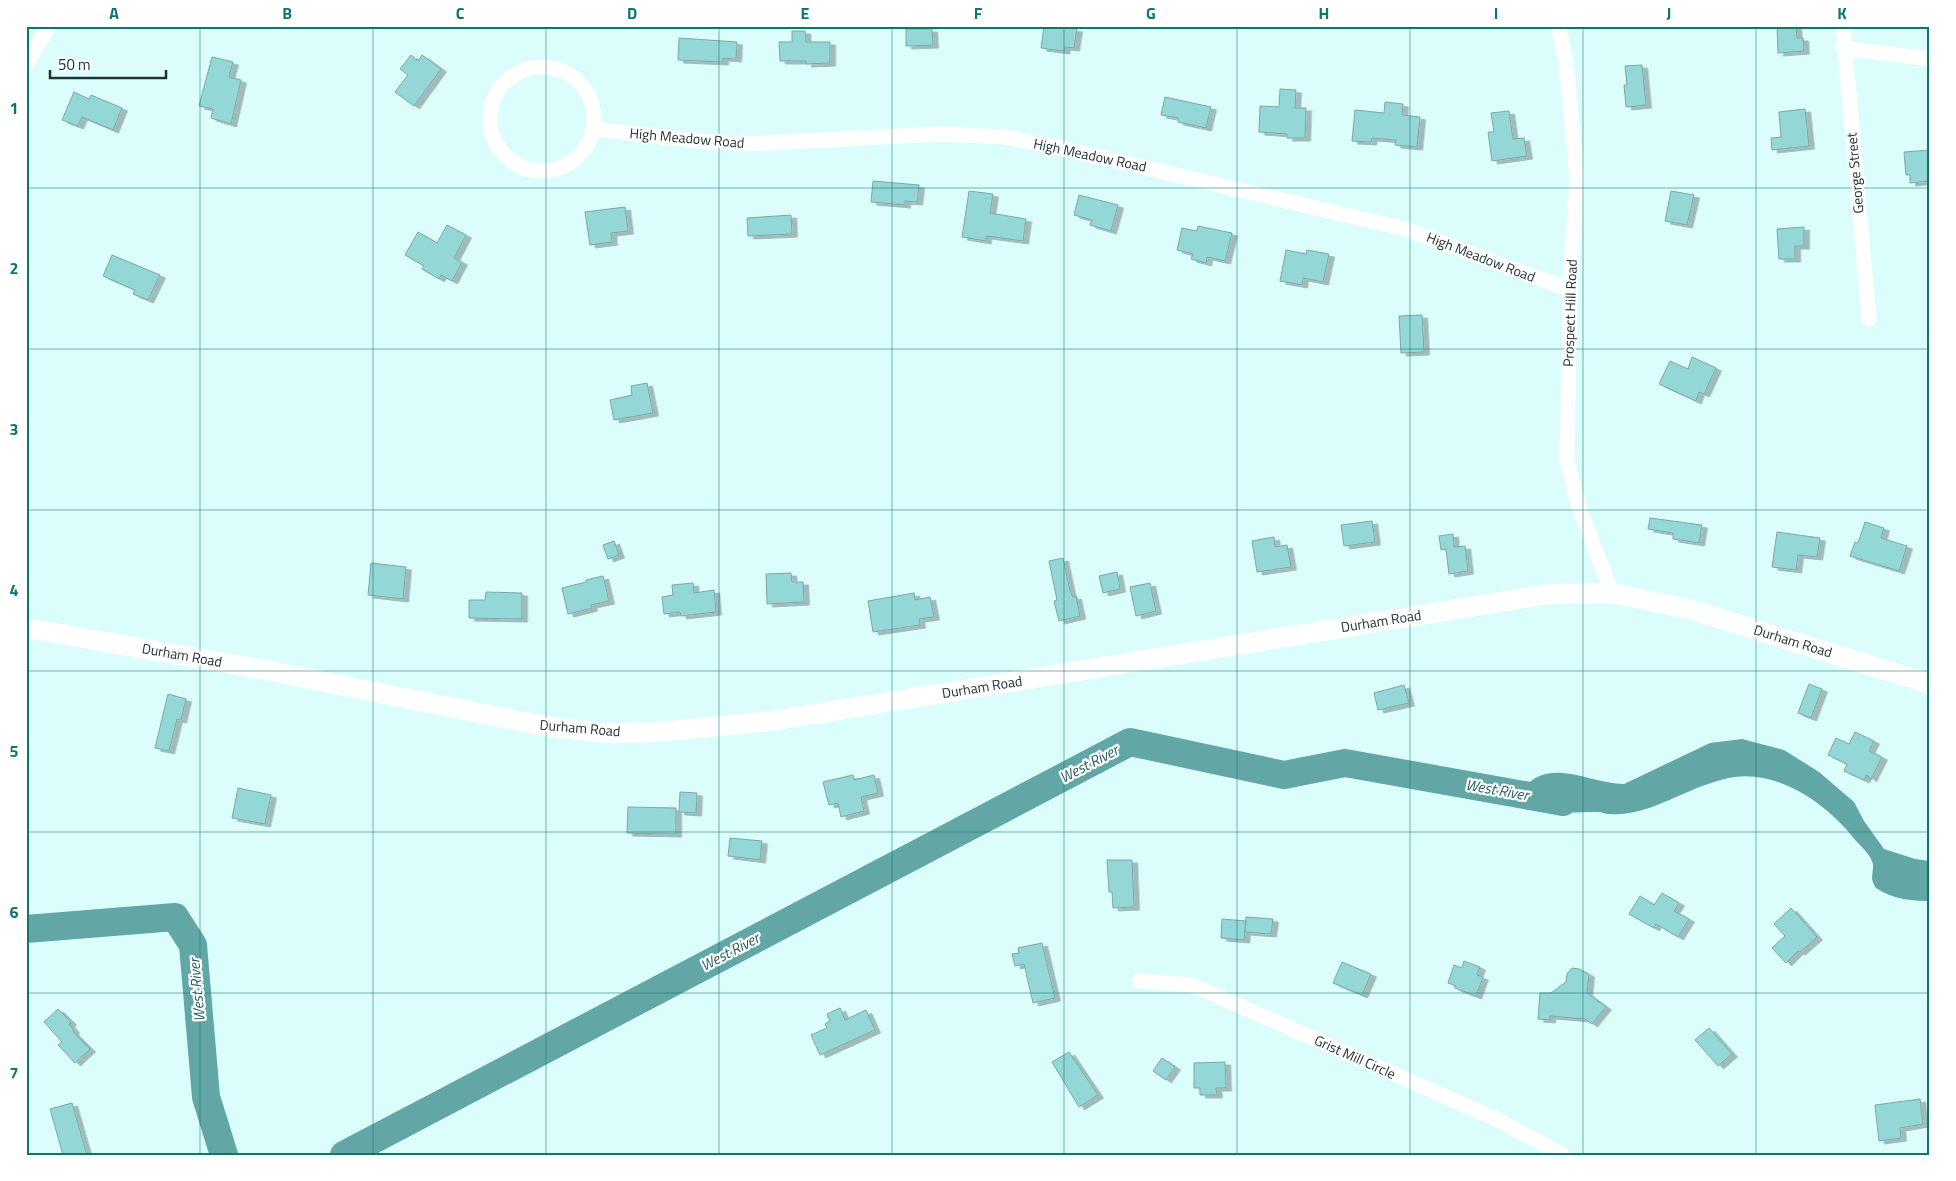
<svg xmlns="http://www.w3.org/2000/svg" width="1956" height="1181" font-family="'Titillium Web',sans-serif">
	<style>
		.water { fill: #62a7a5 }
		.lines { fill: none; stroke-linecap: round; stroke-linejoin: round }
		.river { stroke: #62a7a5; stroke-width: 28 }
		.building { fill: #93d8d6; stroke: #7da7a5; filter: url(#shadow) }
		.minor { stroke: #fff; stroke-width: 15 }
		.major { stroke: #fff; stroke-width: 20 }
		.grid { fill: none; stroke: #0f766e; stroke-width: 1; stroke-opacity: 0.55 }
		.labels { text-anchor: middle; stroke-width: 4.5; stroke-linejoin: round; paint-order: stroke }
		.street-label { font-size: 14px; fill: #203231; stroke: #fff }
		.water-label { font-size: 15px; font-style: italic; fill: #235d5c; stroke: #fff }
		.neatline { fill: none; stroke: #0f766e; stroke-width: 2 }
		.grid-label { font-size: 16px; text-anchor: middle; font-weight: bold; fill: #0f766e }
	</style>
	<defs>
		<filter id="shadow"><feDropShadow dx="5.5" dy="3" stdDeviation="0" flood-color="#0004"/></filter>
	</defs>
	<rect width="100%" height="100%" fill="#dbfefd"/>
	<!-- water -->
	<path class="water" d="M 1742,739 L 1784,750 L 1819,772 L 1854,802 L 1864,821 L 1884,849 L 1915,859 L 1930,861 L 1930,901 C 1910,901 1893,899 1876,888 C 1874,885 1872,881 1872,878 C 1872,871 1875,866 1871,859 C 1868,853 1862,847 1857,842 C 1830,807 1783,771 1735,777 C 1701,782 1672,802 1639,811 C 1631,813 1618,815 1609,814 C 1605,814 1602,812 1598,812 C 1580,811 1538,818 1526,799 C 1525,796 1525,791 1524,788 C 1550,756 1591,784 1624,784 L 1710,743 Z"/>
	<g class="lines">
		<!-- river -->
		<path class="river" d="M 26,929 L 175,917 L 193,945 L 206,1097 L 224,1155
			M 344,1155 L 1130,742 L 1284,775 L 1345,763 L 1563,802"/>
	</g>
	<!-- building -->
	<path class="building" d="M 1044,26 L 1077,29 L 1074,48 L 1065,47 L 1064,51 L 1041,48 Z
		M 1777,26 L 1796,26 L 1797,38 L 1803,38 L 1804,51 L 1778,53 Z
		M 906,29 L 932,29 L 933,45 L 906,46 Z
		M 792,31 L 805,31 L 806,42 L 830,42 L 830,63 L 806,64 L 806,61 L 780,61 L 779,42 L 792,42 Z
		M 679,38 L 737,42 L 736,59 L 723,58 L 723,62 L 678,60 Z
		M 411,55 L 418,61 L 422,55 L 441,69 L 414,106 L 395,92 L 408,75 L 400,69 Z
		M 212,57 L 233,62 L 229,77 L 241,80 L 231,124 L 211,118 L 213,109 L 199,106 Z
		M 1642,65 L 1646,105 L 1626,107 L 1624,85 L 1627,85 L 1625,66 Z
		M 1280,89 L 1296,90 L 1295,108 L 1306,108 L 1305,138 L 1287,138 L 1287,134 L 1259,132 L 1260,106 L 1279,107 Z
		M 74,92 L 89,99 L 91,95 L 122,108 L 113,130 L 82,117 L 78,126 L 62,120 Z
		M 1165,97 L 1211,107 L 1206,128 L 1178,122 L 1178,118 L 1161,115 Z
		M 1385,102 L 1403,104 L 1402,115 L 1420,117 L 1417,147 L 1395,145 L 1396,140 L 1372,138 L 1371,142 L 1352,141 L 1355,110 L 1384,113 Z
		M 1805,109 L 1809,146 L 1772,150 L 1771,138 L 1781,137 L 1779,112 Z
		M 1509,111 L 1513,139 L 1524,138 L 1527,156 L 1492,161 L 1488,132 L 1494,132 L 1491,113 Z
		M 1930,150 L 1930,181 L 1910,183 L 1910,175 L 1906,175 L 1904,152 Z
		M 873,181 L 919,185 L 917,202 L 905,201 L 905,205 L 871,202 Z
		M 969,191 L 993,194 L 990,213 L 1026,219 L 1023,241 L 986,236 L 986,241 L 962,237 Z
		M 1671,191 L 1694,195 L 1687,225 L 1665,221 Z
		M 1079,195 L 1118,205 L 1111,231 L 1090,225 L 1092,220 L 1074,215 Z
		M 625,207 L 628,231 L 611,233 L 612,242 L 590,245 L 585,212 Z
		M 791,215 L 792,234 L 748,236 L 747,218 Z
		M 447,225 L 466,235 L 454,258 L 462,262 L 452,281 L 441,275 L 439,279 L 422,269 L 424,266 L 405,255 L 418,232 L 437,243 Z
		M 1198,226 L 1232,233 L 1225,261 L 1207,257 L 1206,263 L 1191,259 L 1193,254 L 1177,250 L 1182,228 L 1197,231 Z
		M 1804,227 L 1804,246 L 1795,246 L 1795,259 L 1779,259 L 1777,229 Z
		M 1286,250 L 1306,254 L 1307,250 L 1329,254 L 1323,282 L 1303,278 L 1302,285 L 1280,281 Z
		M 112,255 L 160,275 L 148,300 L 133,294 L 135,290 L 103,276 Z
		M 1422,315 L 1424,352 L 1401,353 L 1399,316 Z
		M 1692,357 L 1716,368 L 1704,394 L 1699,392 L 1696,401 L 1659,384 L 1670,361 L 1688,369 Z
		M 647,383 L 653,413 L 614,420 L 610,400 L 632,395 L 631,386 Z
		M 1650,518 L 1702,525 L 1699,543 L 1673,539 L 1673,533 L 1648,529 Z
		M 1372,521 L 1375,542 L 1344,546 L 1341,525 Z
		M 1865,522 L 1884,528 L 1881,538 L 1907,546 L 1899,571 L 1850,556 L 1855,542 L 1858,543 Z
		M 1777,532 L 1820,538 L 1817,557 L 1798,555 L 1796,570 L 1772,567 Z
		M 1453,534 L 1454,547 L 1465,546 L 1468,571 L 1449,574 L 1446,549 L 1441,550 L 1439,536 Z
		M 1274,537 L 1275,547 L 1287,545 L 1291,567 L 1257,572 L 1252,541 Z
		M 614,541 L 619,555 L 608,559 L 603,545 Z
		M 1063,558 L 1070,591 L 1073,597 L 1076,596 L 1080,616 L 1059,621 L 1054,601 L 1057,600 L 1049,561 Z
		M 371,563 L 406,567 L 403,599 L 368,595 Z
		M 1117,572 L 1120,589 L 1103,593 L 1099,576 Z
		M 791,573 L 792,582 L 803,582 L 804,602 L 767,604 L 766,574 Z
		M 603,576 L 609,601 L 591,605 L 592,608 L 568,614 L 562,588 L 586,582 L 586,580 Z
		M 693,583 L 694,593 L 714,590 L 716,612 L 681,616 L 680,612 L 664,614 L 662,597 L 673,595 L 672,585 Z
		M 1150,583 L 1156,611 L 1136,616 L 1130,587 Z
		M 486,592 L 522,593 L 522,619 L 469,618 L 469,600 L 485,600 Z
		M 914,593 L 915,600 L 930,597 L 934,617 L 919,619 L 920,625 L 873,632 L 868,601 Z
		M 1809,684 L 1822,689 L 1811,718 L 1798,713 Z
		M 1404,685 L 1409,703 L 1378,710 L 1374,693 Z
		M 168,694 L 186,699 L 181,720 L 177,719 L 169,751 L 155,748 Z
		M 1855,732 L 1874,741 L 1869,751 L 1882,757 L 1871,779 L 1867,775 L 1864,780 L 1844,771 L 1847,764 L 1828,755 L 1836,738 L 1849,744 Z
		M 853,775 L 854,780 L 874,775 L 878,793 L 861,797 L 864,811 L 841,817 L 838,803 L 829,805 L 823,782 Z
		M 238,788 L 271,795 L 265,824 L 232,818 Z
		M 680,792 L 697,793 L 696,813 L 679,812 Z
		M 628,807 L 676,808 L 676,834 L 627,833 Z
		M 730,838 L 762,841 L 760,860 L 728,856 Z
		M 1107,860 L 1132,860 L 1134,907 L 1113,908 L 1112,892 L 1109,892 Z
		M 1662,893 L 1679,903 L 1674,911 L 1689,919 L 1678,937 L 1656,924 L 1654,928 L 1629,914 L 1640,896 L 1654,905 Z
		M 1791,908 L 1817,937 L 1800,952 L 1798,951 L 1786,963 L 1772,948 L 1785,936 L 1774,924 Z
		M 1246,917 L 1273,919 L 1271,934 L 1245,932 Z
		M 1222,919 L 1246,921 L 1244,940 L 1221,938 Z
		M 1042,943 L 1055,998 L 1033,1003 L 1024,964 L 1015,966 L 1012,954 L 1019,953 L 1018,948 Z
		M 1464,961 L 1480,967 L 1477,975 L 1483,977 L 1476,996 L 1455,988 L 1456,986 L 1448,983 L 1454,965 L 1462,968 Z
		M 1342,962 L 1371,974 L 1362,995 L 1333,983 Z
		M 1572,968 L 1579,969 L 1589,974 L 1587,993 L 1606,1007 L 1592,1024 L 1585,1019 L 1550,1016 L 1550,1020 L 1538,1019 L 1540,993 L 1551,993 L 1566,982 L 1567,974 Z
		M 840,1008 L 845,1020 L 866,1010 L 875,1030 L 820,1055 L 811,1035 L 827,1028 L 825,1024 L 830,1021 L 827,1014 Z
		M 58,1009 L 71,1022 L 69,1024 L 74,1030 L 73,1032 L 90,1049 L 75,1063 L 58,1045 L 62,1042 L 44,1022 Z
		M 1709,1028 L 1732,1054 L 1718,1066 L 1695,1040 Z
		M 1069,1052 L 1098,1095 L 1079,1107 L 1052,1062 Z
		M 1162,1058 L 1175,1067 L 1166,1080 L 1153,1071 Z
		M 1225,1062 L 1226,1088 L 1216,1088 L 1217,1095 L 1200,1095 L 1200,1088 L 1194,1088 L 1194,1063 Z
		M 1920,1099 L 1923,1124 L 1900,1128 L 1901,1138 L 1879,1141 L 1875,1105 Z
		M 72,1103 L 87,1155 L 63,1155 L 50,1109 Z"/>
	<g class="lines">
		<!-- minor -->
		<path class="minor" d="M 1558,26 L 1566,61 L 1577,178 L 1570,290 L 1567,460 L 1579,507 L 1612,593
			M 1843,26 L 1869,319
			M 1843,48 L 1930,59
			M 26,65 L 49,26
			M490 119a52 52 0 1 1 104 0a52 52 0 1 1-104 0Z
			M 593,129 L 716,143 L 745,144 L 940,134 L 1004,137 L 1062,148 L 1405,229 L 1570,290
			M 1140,981 L 1192,985 L 1496,1119 L 1563,1155"/>
		<!-- major -->
		<path class="major" d="M 26,628 L 270,671 L 534,724 L 567,729 L 607,733 L 658,732 L 772,721 L 1549,594 L 1612,593 L 1692,610 L 1930,684"/>
	</g>
	<!-- grid -->
	<path class="grid" d="M 200,26 L 200,1155M 373,26 L 373,1155M 546,26 L 546,1155M 719,26 L 719,1155M 892,26 L 892,1155M 1064,26 L 1064,1155M 1237,26 L 1237,1155M 1410,26 L 1410,1155M 1583,26 L 1583,1155M 1756,26 L 1756,1155M 26,188 L 1930,188M 26,349 L 1930,349M 26,510 L 1930,510M 26,671 L 1930,671M 26,832 L 1930,832M 26,993 L 1930,993"/>
	<g class="labels">
		<!-- street labels -->
		<g class="street-label">
			<text transform="translate(687 138) rotate(5)" y="5">High Meadow Road</text>
			<text transform="translate(1090 155) rotate(12)" y="5">High Meadow Road</text>
			<text transform="translate(1855 173) rotate(-95)" y="5">George Street</text>
			<text transform="translate(1481 257) rotate(21)" y="5">High Meadow Road</text>
			<text transform="translate(1570 313) rotate(-88)" y="5">Prospect Hill Road</text>
			<text transform="translate(1381 621) rotate(-9)" y="5">Durham Road</text>
			<text transform="translate(1793 641) rotate(17)" y="5">Durham Road</text>
			<text transform="translate(182 655) rotate(10)" y="5">Durham Road</text>
			<text transform="translate(982 687) rotate(-9)" y="5">Durham Road</text>
			<text transform="translate(580 728) rotate(5)" y="5">Durham Road</text>
			<text transform="translate(1355 1057) rotate(24)" y="5">Grist Mill Circle</text>
		</g>
		<!-- water labels -->
		<g class="water-label">
			<text transform="translate(1089 764) rotate(-28)" y="5">West River</text>
			<text transform="translate(1497 790) rotate(10)" y="5">West River</text>
			<text transform="translate(730 952) rotate(-28)" y="5">West River</text>
			<text transform="translate(197 990) rotate(-95)" y="5">West River</text>
		</g>
	</g>
	<!-- border -->
	<rect width="1956" height="1181" fill="none" stroke="#ffffff" stroke-width="55"/>
	<!-- scale -->
	<path d="M50 70v8h116v-8" fill="none" stroke="#203231" stroke-width="2.5"/>
	<text x="58" y="70" font-size="15" fill="#203231" stroke="#ffffff" stroke-width="4" paint-order="stroke">50 m</text>
	<rect x="28" y="28" width="1900" height="1126" class="neatline"/>
	<g class="grid-label">
		<text x="114" y="19">A</text>
		<text x="287" y="19">B</text>
		<text x="460" y="19">C</text>
		<text x="632" y="19">D</text>
		<text x="805" y="19">E</text>
		<text x="978" y="19">F</text>
		<text x="1151" y="19">G</text>
		<text x="1324" y="19">H</text>
		<text x="1496" y="19">I</text>
		<text x="1669" y="19">J</text>
		<text x="1842" y="19">K</text>
		<text x="14" y="114">1</text>
		<text x="14" y="274">2</text>
		<text x="14" y="435">3</text>
		<text x="14" y="596">4</text>
		<text x="14" y="757">5</text>
		<text x="14" y="918">6</text>
		<text x="14" y="1079">7</text>
	</g>
</svg>
